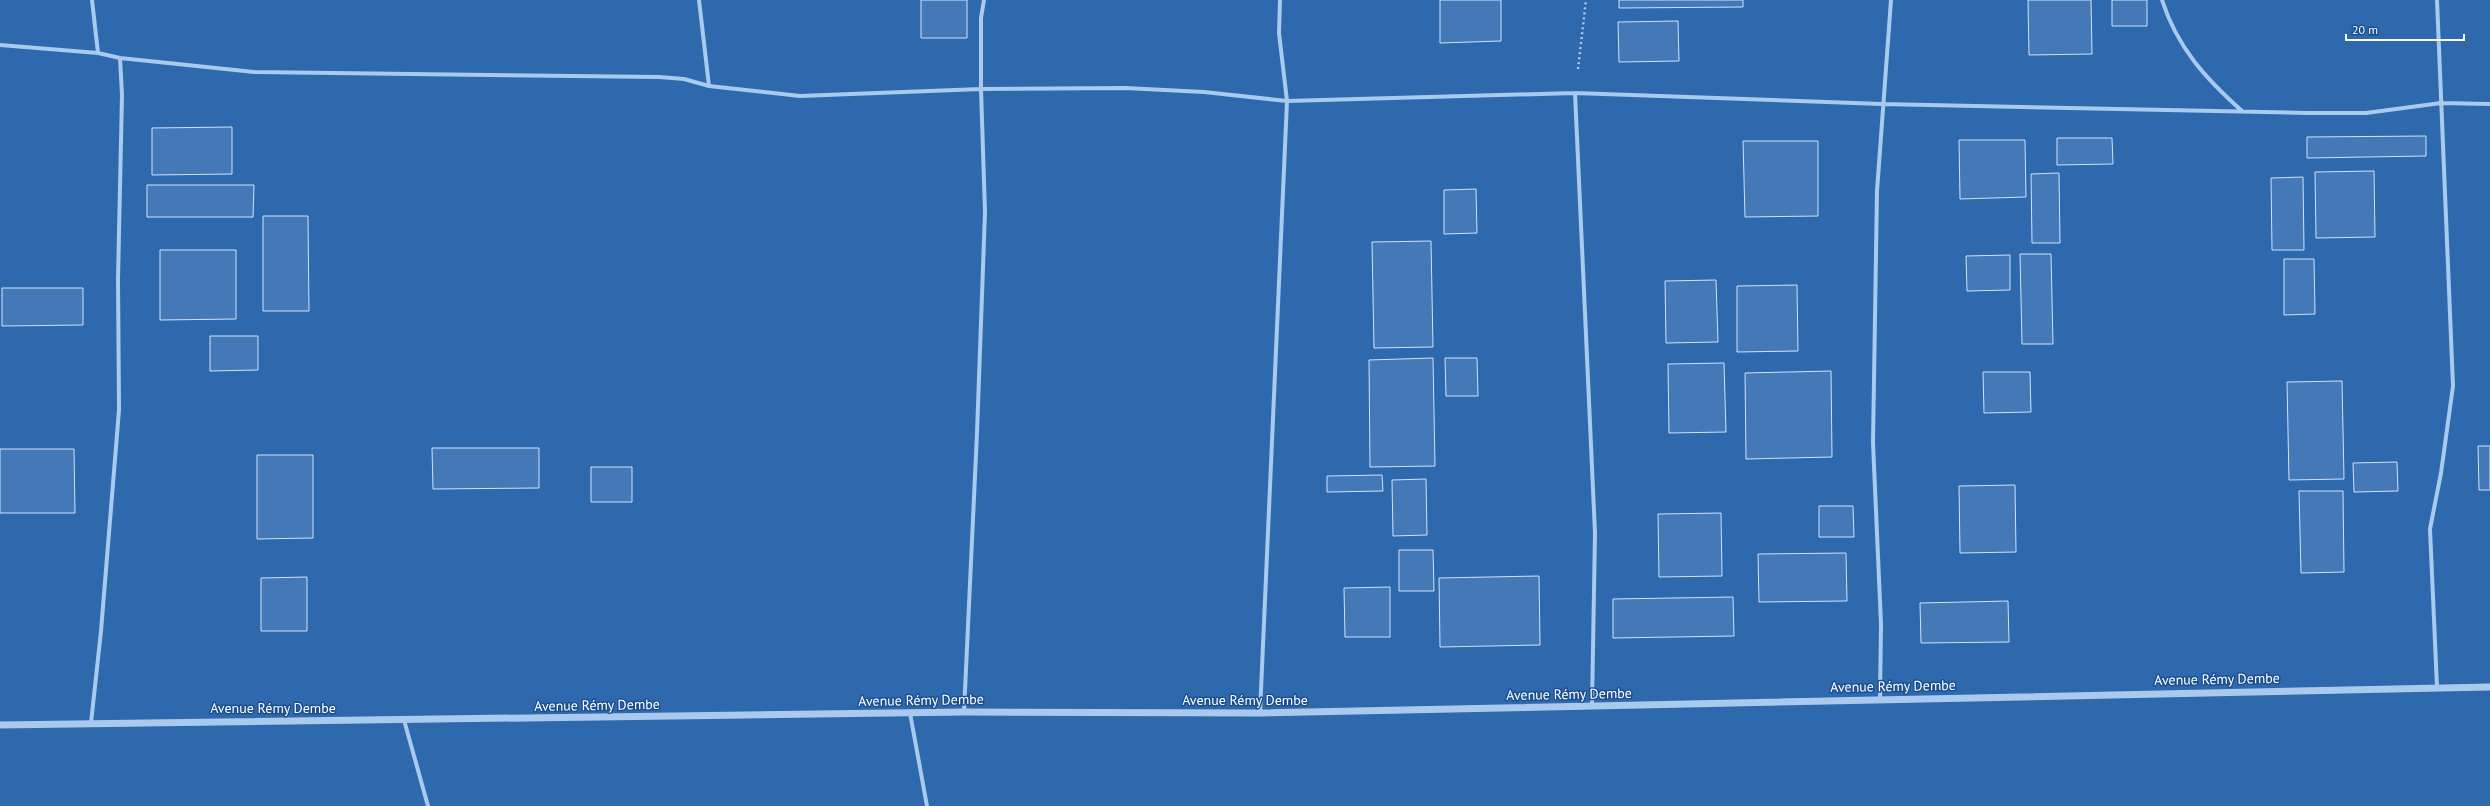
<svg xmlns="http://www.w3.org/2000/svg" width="2490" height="806" font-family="'PT Sans',sans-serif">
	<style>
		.green { fill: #2e69ad }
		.building { fill: #4478b7; stroke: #cfe3fa }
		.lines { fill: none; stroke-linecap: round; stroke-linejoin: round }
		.path { stroke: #a9c9ee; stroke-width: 2.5; stroke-dasharray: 2 3; stroke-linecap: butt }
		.minor { stroke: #a9c9ee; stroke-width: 4 }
		.tertiary { stroke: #a9c9ee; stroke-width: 7 }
		.labels { text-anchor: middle; stroke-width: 3; stroke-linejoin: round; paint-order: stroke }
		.street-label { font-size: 14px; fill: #fff; stroke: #1b4f8f }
	</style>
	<rect width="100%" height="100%" fill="#1b4f8f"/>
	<!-- green -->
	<path class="green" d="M 0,0 L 2490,0 L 2490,806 L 0,806 Z"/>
	<!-- building -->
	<path class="building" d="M 921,0 L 967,0 L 967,38 L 921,38 Z
		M 1440,0 L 1501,0 L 1501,41 L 1440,43 Z
		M 1619,0 L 1743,0 L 1743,7 L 1619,8 Z
		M 2028,0 L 2091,0 L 2092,54 L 2029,55 Z
		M 2112,0 L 2147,0 L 2147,26 L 2112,26 Z
		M 1678,21 L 1679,61 L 1619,62 L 1618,22 Z
		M 232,127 L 232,174 L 152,175 L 152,128 Z
		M 2426,136 L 2426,156 L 2307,158 L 2307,137 Z
		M 2057,138 L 2112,138 L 2113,164 L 2057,165 Z
		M 1959,140 L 2025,140 L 2026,197 L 1960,199 Z
		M 1743,141 L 1818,141 L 1818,216 L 1745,217 Z
		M 2374,171 L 2375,237 L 2316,238 L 2315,172 Z
		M 2059,173 L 2060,243 L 2032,243 L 2031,174 Z
		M 2303,177 L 2304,250 L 2272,250 L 2271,178 Z
		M 147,185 L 254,185 L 253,217 L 147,217 Z
		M 1476,189 L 1477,233 L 1444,234 L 1444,190 Z
		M 263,216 L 308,216 L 309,311 L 263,311 Z
		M 1431,241 L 1433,347 L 1374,348 L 1372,242 Z
		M 160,250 L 236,250 L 236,319 L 160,320 Z
		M 2020,254 L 2051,254 L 2053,344 L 2022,344 Z
		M 2010,255 L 2010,290 L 1967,291 L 1966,256 Z
		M 2284,259 L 2314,259 L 2315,314 L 2284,315 Z
		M 1716,280 L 1718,342 L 1666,343 L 1665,281 Z
		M 1797,285 L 1798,351 L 1737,352 L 1737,286 Z
		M 2,288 L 83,288 L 83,325 L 2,326 Z
		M 210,336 L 258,336 L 258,370 L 210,371 Z
		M 1433,358 L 1435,466 L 1370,467 L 1369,360 Z
		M 1445,358 L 1477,358 L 1478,396 L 1446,396 Z
		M 1724,363 L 1726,432 L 1669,433 L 1668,364 Z
		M 1831,371 L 1832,457 L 1746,459 L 1745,373 Z
		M 1983,372 L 2030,372 L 2031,412 L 1984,413 Z
		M 2342,381 L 2344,479 L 2289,480 L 2287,382 Z
		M 2478,446 L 2490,446 L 2490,490 L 2479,490 Z
		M 432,448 L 539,448 L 539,488 L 433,489 Z
		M 0,449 L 74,449 L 75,513 L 0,513 Z
		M 257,455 L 313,455 L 313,538 L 257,539 Z
		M 2397,462 L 2398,491 L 2354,492 L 2353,463 Z
		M 591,467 L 632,467 L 632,502 L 591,502 Z
		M 1382,475 L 1383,491 L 1327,492 L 1327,476 Z
		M 1426,479 L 1427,535 L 1393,536 L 1392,480 Z
		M 2015,485 L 2016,552 L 1960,553 L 1959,486 Z
		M 2299,491 L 2343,491 L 2344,572 L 2301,573 Z
		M 1819,506 L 1853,506 L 1854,537 L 1819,537 Z
		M 1721,513 L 1722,576 L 1659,577 L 1658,514 Z
		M 1399,550 L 1433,550 L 1434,591 L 1399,591 Z
		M 1846,553 L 1847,601 L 1759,602 L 1758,554 Z
		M 1539,576 L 1540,645 L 1440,647 L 1439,578 Z
		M 307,577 L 307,631 L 261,631 L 261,578 Z
		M 1390,587 L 1390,637 L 1345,637 L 1344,588 Z
		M 1733,597 L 1734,636 L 1613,638 L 1613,599 Z
		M 2008,601 L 2009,642 L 1921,643 L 1920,603 Z"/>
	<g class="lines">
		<!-- path -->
		<path class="path" d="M 1578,69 L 1586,0"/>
		<!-- minor -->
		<path class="minor" d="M 92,0 L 98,53
			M 699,0 L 709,86
			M 2162,0 C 2177,47 2205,78 2242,111
			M 2437,0 L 2453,386 L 2441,473 L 2430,529 L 2437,687
			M 0,45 L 98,53 L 120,58 L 254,72 L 659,77 L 684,79 L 709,86 L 800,96 L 981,89 L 1125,88 L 1204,92 L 1287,101 L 1575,93 L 1882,104 L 2308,113 L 2366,113 L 2441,103 L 2490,104
			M 1575,93 L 1595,533 L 1592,706
			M 1880,699 L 1881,624 L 1873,443 L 1877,191 L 1891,0
			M 964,712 L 977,433 L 985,212 L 981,89 L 981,18 L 984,0
			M 910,713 L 927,806
			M 1260,713 L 1287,101 L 1279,33 L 1280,0
			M 404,720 L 428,806
			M 91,723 L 101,631 L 119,410 L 118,279 L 122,95 L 120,58"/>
		<!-- tertiary -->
		<path class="tertiary" d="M 0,725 L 964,712 L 1260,713 L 2490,687"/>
	</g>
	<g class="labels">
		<!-- street labels -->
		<g class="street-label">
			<text transform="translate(2217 679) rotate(-1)" y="5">Avenue Rémy Dembe</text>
			<text transform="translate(1893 686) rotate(-1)" y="5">Avenue Rémy Dembe</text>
			<text transform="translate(1569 694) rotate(-1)" y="5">Avenue Rémy Dembe</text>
			<text transform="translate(921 700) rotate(-1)" y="5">Avenue Rémy Dembe</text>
			<text x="1245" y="705">Avenue Rémy Dembe</text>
			<text transform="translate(597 705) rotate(-1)" y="5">Avenue Rémy Dembe</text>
			<text x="273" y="713">Avenue Rémy Dembe</text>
		</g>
	</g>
	<!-- scale -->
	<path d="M2346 34v6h118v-6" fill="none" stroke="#ffffff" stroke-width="2"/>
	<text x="2352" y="34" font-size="12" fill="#ffffff" stroke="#1b4f8f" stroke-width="3" paint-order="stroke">20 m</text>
</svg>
